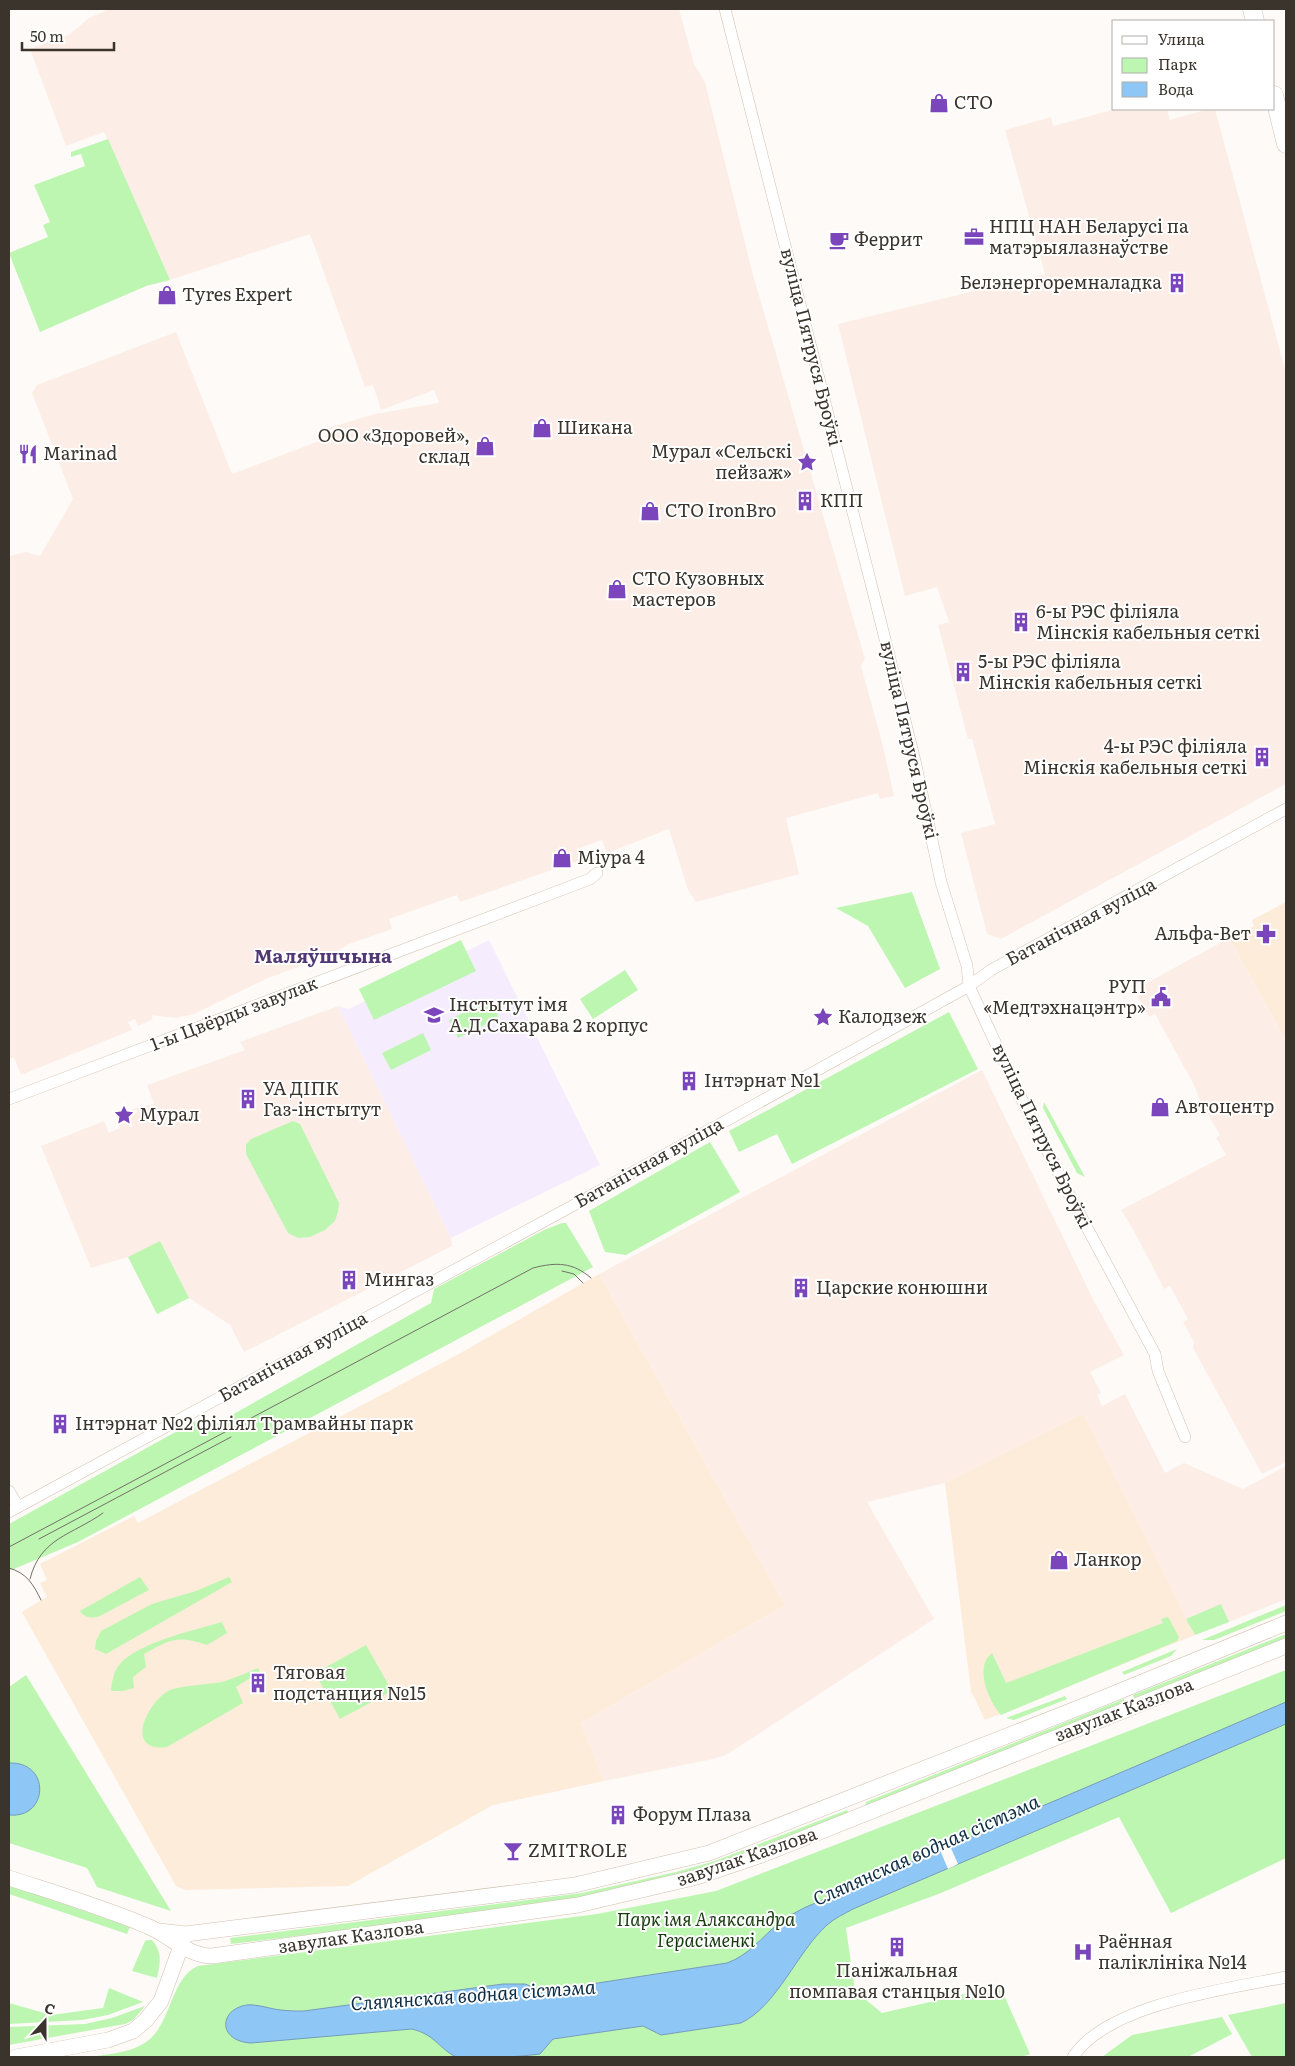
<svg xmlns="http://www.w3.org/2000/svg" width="1295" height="2066" font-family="Literata,serif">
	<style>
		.built { fill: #fdecd9 }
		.industrial { fill: #fceee7 }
		.education { fill: #f5edfe }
		.green { fill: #bcf6b1 }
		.water { fill: #8ec7f6; stroke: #759bba }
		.pier { fill: #fefaf7 }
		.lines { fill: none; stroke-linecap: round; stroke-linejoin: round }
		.street-casing { stroke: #d0c1b0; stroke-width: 12 }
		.secondary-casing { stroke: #d0c1b0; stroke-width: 16 }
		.primary-casing { stroke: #d0c1b0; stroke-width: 19 }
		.street { stroke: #fff; stroke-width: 11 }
		.secondary { stroke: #fff; stroke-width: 15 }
		.primary { stroke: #fff; stroke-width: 18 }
		.tram { stroke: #756f6a; stroke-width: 1 }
		.labels { text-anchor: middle; stroke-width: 4; stroke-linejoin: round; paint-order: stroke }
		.poi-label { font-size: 18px; fill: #3a342d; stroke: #fff; text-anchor: start }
		.street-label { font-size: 18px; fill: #3a342d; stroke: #fff }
		.park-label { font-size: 18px; font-style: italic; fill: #153b0d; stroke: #fff }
		.neighbourhood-label { font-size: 19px; font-weight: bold; fill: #513874; stroke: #fff }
		.water-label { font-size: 19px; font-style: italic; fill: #0e2e46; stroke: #fff }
	</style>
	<rect width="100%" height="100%" fill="#fefaf7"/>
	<!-- built -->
	<path class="built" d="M 1286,902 L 1286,1041 L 1229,938 L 1254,926 L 1252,920 Z
		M 599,1274 L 785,1605 L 581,1723 L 604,1781 L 493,1805 L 348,1886 L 186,1890 L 176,1886 L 22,1612 L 47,1597 L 40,1583 L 47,1580 L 40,1564 L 134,1516 L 138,1523 L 457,1355 Z
		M 1083,1413 L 1195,1635 L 985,1720 L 971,1691 L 945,1483 Z"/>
	<!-- industrial -->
	<path class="industrial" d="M 110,9 L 679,9 L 694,64 L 705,82 L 753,275 L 865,659 L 861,666 L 883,746 L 894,796 L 880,799 L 878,793 L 786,818 L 799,874 L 696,902 L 688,890 L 669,829 L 607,853 L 602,840 L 577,849 L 581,860 L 460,902 L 457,895 L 389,919 L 392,929 L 349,944 L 331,955 L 268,978 L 194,1014 L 176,1018 L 151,1015 L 153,1019 L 138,1026 L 135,1019 L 128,1022 L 132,1030 L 21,1075 L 14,1057 L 9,1059 L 9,556 L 26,552 L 40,556 L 73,499 L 32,393 L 37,385 L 176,332 L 232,474 L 327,438 L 328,428 L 375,414 L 439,403 L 434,390 L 381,410 L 373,385 L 365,387 L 310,234 L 170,280 L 104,132 L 66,146 L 30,49 L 70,34 L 89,18 Z
		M 1116,109 L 1167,109 L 1170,120 L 1208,109 L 1215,109 L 1286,373 L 1286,784 L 1001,939 L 987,934 L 961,833 L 995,824 L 972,739 L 968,739 L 938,625 L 949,622 L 937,587 L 905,596 L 838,324 L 1045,274 L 1005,130 L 1051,117 L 1053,126 Z
		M 1229,938 L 1286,1041 L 1286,1462 L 1262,1474 L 1193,1348 L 1194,1342 L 1183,1322 L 1188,1319 L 1170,1286 L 1164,1289 L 1134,1231 L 1121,1210 L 1226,1155 L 1216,1138 L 1220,1135 L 1199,1099 L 1194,1085 L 1155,1014 L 1149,1017 L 1137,996 L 1146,991 L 1143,985 Z
		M 338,1006 L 451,1238 L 452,1246 L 244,1352 L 230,1325 L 189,1298 L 157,1314 L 128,1257 L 91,1268 L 41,1146 L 104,1121 L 109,1133 L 120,1128 L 116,1116 L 136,1108 L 154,1104 L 147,1085 L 245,1050 L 240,1042 Z
		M 982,1070 L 1093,1299 L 1124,1355 L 1090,1372 L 1101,1393 L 1097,1395 L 1102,1406 L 1125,1394 L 1165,1473 L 1184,1463 L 1243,1489 L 1286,1466 L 1286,1599 L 1229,1622 L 1221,1605 L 1186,1619 L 1083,1413 L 945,1483 L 867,1502 L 934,1619 L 726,1755 L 713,1759 L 604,1781 L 581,1723 L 785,1605 L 599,1274 Z"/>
	<!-- education -->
	<path class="education" d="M 489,940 L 600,1165 L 451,1238 L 338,1006 L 349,1009 Z"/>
	<!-- green -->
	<path class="green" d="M 108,139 L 170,280 L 146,286 L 40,332 L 9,253 L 48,237 L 43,225 L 50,222 L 34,185 L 85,166 L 81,154 L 71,157 L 71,152 Z
		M 912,892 L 940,969 L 905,988 L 868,926 L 836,908 Z
		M 461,940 L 476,971 L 374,1020 L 359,989 Z
		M 625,970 L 638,990 L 593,1019 L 580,999 Z
		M 490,999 L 499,1018 L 458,1038 L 449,1020 Z
		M 949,1012 L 978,1069 L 792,1164 L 777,1134 L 739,1152 L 729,1131 Z
		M 423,1033 L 431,1050 L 391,1070 L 382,1053 Z
		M 1044,1102 L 1085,1177 L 1077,1173 L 1043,1108 Z
		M 293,1121 L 300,1124 L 339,1203 L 338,1212 L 335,1221 L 325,1230 L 310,1237 L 298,1238 L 288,1233 L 246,1154 L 246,1145 L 251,1139 Z
		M 710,1142 L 740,1192 L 626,1255 L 605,1252 L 589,1211 Z
		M 562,1223 L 566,1223 L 593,1267 L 78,1542 L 9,1571 L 9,1524 L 201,1418 L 214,1425 L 431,1303 L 434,1289 L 544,1230 Z
		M 160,1241 L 189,1298 L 157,1314 L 128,1257 Z
		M 140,1577 L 149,1590 L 98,1617 C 90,1618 85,1618 80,1611 Z
		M 229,1577 L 232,1582 L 106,1654 L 95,1649 L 96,1641 L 101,1631 L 152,1604 L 196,1591 Z
		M 1221,1604 L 1229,1622 L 1195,1635 L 1186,1619 Z
		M 1286,1605 L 1286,1611 L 1214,1640 L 1202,1640 Z
		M 1168,1617 L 1179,1637 L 1177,1641 L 1001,1715 C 988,1700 974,1667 992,1653 L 1006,1683 L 1163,1623 L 1161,1619 Z
		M 222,1622 L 227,1633 L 207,1645 C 177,1635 171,1639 144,1654 L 146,1667 L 133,1677 L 134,1688 L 123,1691 L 111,1691 C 112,1682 113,1673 119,1665 C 136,1643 195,1630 222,1622 Z
		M 1286,1634 L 1286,1638 L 1134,1699 L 1133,1695 Z
		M 366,1645 L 392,1691 L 340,1719 L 315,1673 Z
		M 1177,1649 L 1171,1656 L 1124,1675 L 1122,1672 Z
		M 258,1668 L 260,1672 L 236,1687 L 243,1703 L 167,1747 C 124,1753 146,1704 168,1691 C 178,1686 209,1684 222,1682 C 234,1679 246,1673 258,1668 Z
		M 1286,1670 L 1286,1702 L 806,1907 C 797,1913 787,1917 779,1923 C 761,1938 749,1955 727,1963 L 585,1985 L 581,1990 L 549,1993 L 525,1984 L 503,1984 L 304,2011 L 280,2010 L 249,2005 L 243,2042 L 412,2029 L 432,2036 L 457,2057 L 90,2057 C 108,2054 128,2053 143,2044 C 172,2028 169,1978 198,1966 L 597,1914 L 716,1891 Z
		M 26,1675 L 171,1911 L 97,1887 L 87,1868 L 9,1843 L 9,1687 Z
		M 1065,1696 L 1067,1699 L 1014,1720 L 1006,1718 Z
		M 1124,1699 L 1125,1703 L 865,1807 L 866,1802 Z
		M 1286,1724 L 1286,1858 L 1171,1913 L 1119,1817 L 941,1893 L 846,1928 L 855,1991 L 882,2013 L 1000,1986 L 1030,2054 L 1021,2057 L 518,2057 L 540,2054 L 553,2039 L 643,2026 L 661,2035 L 741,2023 C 777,2006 797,1952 827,1925 C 835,1918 844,1914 853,1909 Z
		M 847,1810 L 849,1814 L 716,1865 L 578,1898 L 380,1926 L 231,1944 L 230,1938 L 582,1893 L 676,1872 L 715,1861 Z
		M 9,1885 L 130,1927 L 127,1934 L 9,1894 Z
		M 148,1940 L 152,1940 C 163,1953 160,1963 157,1978 L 132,1971 L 145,1941 Z
		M 109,1988 L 143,2002 L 108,2015 L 82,2020 L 9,2024 L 9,2003 L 51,2015 L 103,2008 Z
		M 1286,2003 L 1286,2057 L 1252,2057 L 1228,2015 Z
		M 145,2006 L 133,2020 L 125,2024 L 9,2045 L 9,2027 L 85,2024 L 112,2018 Z
		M 1222,2017 L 1232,2034 L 1188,2057 L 1102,2057 L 1132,2035 Z"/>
	<!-- water -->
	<path class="water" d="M 1286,1702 L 1286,1724 L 853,1909 C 844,1914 835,1918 827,1925 C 797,1952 777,2006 741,2023 L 661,2035 L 643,2026 L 553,2039 L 540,2054 C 527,2056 464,2061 454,2056 C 437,2046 435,2035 412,2029 L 251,2043 C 217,2041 219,2009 247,2005 C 258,2004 270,2009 281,2010 C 289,2011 297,2011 304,2011 L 503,1984 L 525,1984 L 549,1993 L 581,1990 L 585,1985 L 727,1963 C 749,1955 761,1938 779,1923 C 787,1917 796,1912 806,1907 Z
		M 9,1763 C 51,1761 49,1819 9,1815 Z"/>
	<!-- pier -->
	<path class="pier" d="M 950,1846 L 958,1864 L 948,1869 L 940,1850 Z"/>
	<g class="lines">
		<defs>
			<path id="street" d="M 725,9 L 880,619 L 915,761 L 941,882 L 967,966 L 969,986 L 1022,1100 L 1070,1196 L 1155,1354 L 1158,1371 L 1185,1437
				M 9,1099 L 590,879 L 597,873
				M 9,1491 L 18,1507
				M 9,1512 L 574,1205 L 969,986 L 991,970 L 1286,809
				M 1073,2057 C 1107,2004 1227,1989 1286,1977"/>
			<path id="secondary" d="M 9,1878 C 55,1893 102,1907 147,1926 C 170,1935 185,1955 212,1956 L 578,1905 L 697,1877 L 759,1856 L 1286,1646
				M 159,1931 L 186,1934 L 575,1885 L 709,1853 L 1091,1703 L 1286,1623
				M 16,2057 L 108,2040 L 133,2031 L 146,2020 L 161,2001 L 184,1938"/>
			<path id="primary" d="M 1252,9 L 1255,21
				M 1274,95 L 1286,144"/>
		</defs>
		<!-- street casing -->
		<use href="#street" class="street-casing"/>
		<!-- secondary casing -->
		<use href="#secondary" class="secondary-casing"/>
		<!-- primary casing -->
		<use href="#primary" class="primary-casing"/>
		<!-- street -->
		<use href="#street" class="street"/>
		<!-- secondary -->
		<use href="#secondary" class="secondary"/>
		<!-- primary -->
		<use href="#primary" class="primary"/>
		<!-- tram -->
		<path class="tram" d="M 562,1271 L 574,1274 L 583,1283
			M 39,1539 L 231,1437
			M 9,1547 L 533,1268 C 556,1262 573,1262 591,1278
			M 9,1568 C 27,1573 33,1584 41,1600
			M 30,1579 C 40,1538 72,1535 103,1513"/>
	</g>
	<!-- icons -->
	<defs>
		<symbol id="shop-bare" viewBox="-9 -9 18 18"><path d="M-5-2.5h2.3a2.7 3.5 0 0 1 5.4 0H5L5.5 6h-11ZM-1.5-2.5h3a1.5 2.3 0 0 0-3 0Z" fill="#7b45bc" stroke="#fff" stroke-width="2.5" paint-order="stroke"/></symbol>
		<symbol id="office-bare" viewBox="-9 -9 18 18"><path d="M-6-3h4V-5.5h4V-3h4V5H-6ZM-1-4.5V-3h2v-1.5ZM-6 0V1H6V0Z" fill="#7b45bc" stroke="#fff" stroke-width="2.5" paint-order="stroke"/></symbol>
		<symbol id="cafe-bare" viewBox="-9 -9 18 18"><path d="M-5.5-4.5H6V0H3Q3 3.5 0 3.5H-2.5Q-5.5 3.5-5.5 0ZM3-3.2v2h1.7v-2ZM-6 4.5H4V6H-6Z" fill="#7b45bc" stroke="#fff" stroke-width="2.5" paint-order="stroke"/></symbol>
		<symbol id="building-bare" viewBox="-9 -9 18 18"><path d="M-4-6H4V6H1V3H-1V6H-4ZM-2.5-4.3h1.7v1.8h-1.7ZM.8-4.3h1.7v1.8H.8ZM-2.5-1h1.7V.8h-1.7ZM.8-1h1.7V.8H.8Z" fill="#7b45bc" stroke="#fff" stroke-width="2.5" paint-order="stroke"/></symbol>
		<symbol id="restaurant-bare" viewBox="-9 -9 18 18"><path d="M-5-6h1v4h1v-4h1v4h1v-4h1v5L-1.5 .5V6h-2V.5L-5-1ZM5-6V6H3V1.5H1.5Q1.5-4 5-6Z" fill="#7b45bc" stroke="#fff" stroke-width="2.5" paint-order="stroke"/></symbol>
		<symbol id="sight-bare" viewBox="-9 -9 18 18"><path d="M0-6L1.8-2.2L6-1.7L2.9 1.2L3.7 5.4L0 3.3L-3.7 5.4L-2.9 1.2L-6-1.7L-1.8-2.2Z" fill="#7b45bc" stroke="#fff" stroke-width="2.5" paint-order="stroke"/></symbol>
		<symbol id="pharmacy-bare" viewBox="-9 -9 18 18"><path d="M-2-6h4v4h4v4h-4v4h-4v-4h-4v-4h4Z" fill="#7b45bc" stroke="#fff" stroke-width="2.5" paint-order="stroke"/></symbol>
		<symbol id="civic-bare" viewBox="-9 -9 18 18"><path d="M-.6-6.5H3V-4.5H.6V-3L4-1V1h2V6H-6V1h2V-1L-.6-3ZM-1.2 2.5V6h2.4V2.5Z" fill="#7b45bc" stroke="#fff" stroke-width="2.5" paint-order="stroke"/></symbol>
		<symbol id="university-bare" viewBox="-9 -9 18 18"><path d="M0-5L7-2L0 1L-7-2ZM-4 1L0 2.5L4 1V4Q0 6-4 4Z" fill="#7b45bc" stroke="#fff" stroke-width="2.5" paint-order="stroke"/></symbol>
		<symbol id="bar-bare" viewBox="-9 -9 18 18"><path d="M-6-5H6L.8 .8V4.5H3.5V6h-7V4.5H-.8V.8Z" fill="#7b45bc" stroke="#fff" stroke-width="2.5" paint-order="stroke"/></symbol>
		<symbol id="hospital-bare" viewBox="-9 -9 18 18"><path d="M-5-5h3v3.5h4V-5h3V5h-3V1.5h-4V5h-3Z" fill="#7b45bc" stroke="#fff" stroke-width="2.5" paint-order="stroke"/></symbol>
	</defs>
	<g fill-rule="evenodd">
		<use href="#shop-bare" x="925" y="89" width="28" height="28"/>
		<use href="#office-bare" x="960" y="223" width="28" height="28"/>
		<use href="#cafe-bare" x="825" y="226" width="28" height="28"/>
		<use href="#building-bare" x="1163" y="269" width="28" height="28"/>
		<use href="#shop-bare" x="153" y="281" width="28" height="28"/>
		<use href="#shop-bare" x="528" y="414" width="28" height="28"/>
		<use href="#shop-bare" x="471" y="432" width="28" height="28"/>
		<use href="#restaurant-bare" x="14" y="440" width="28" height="28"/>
		<use href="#sight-bare" x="793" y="448" width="28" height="28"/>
		<use href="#building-bare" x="791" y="487" width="28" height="28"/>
		<use href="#shop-bare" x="636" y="497" width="28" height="28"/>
		<use href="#shop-bare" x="603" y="575" width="28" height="28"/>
		<use href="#building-bare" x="1007" y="608" width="28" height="28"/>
		<use href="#building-bare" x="949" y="658" width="28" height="28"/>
		<use href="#building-bare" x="1248" y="743" width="28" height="28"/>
		<use href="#shop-bare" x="548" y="844" width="28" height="28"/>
		<use href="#pharmacy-bare" x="1252" y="920" width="28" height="28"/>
		<use href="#civic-bare" x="1147" y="983" width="28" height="28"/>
		<use href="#university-bare" x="420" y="1001" width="28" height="28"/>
		<use href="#sight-bare" x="809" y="1003" width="28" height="28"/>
		<use href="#building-bare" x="675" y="1067" width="28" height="28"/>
		<use href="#building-bare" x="234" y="1085" width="28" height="28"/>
		<use href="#shop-bare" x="1146" y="1093" width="28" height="28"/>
		<use href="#sight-bare" x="110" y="1101" width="28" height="28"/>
		<use href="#building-bare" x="335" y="1266" width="28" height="28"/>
		<use href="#building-bare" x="787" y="1274" width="28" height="28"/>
		<use href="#building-bare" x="46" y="1410" width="28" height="28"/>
		<use href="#shop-bare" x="1045" y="1546" width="28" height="28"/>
		<use href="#building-bare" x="244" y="1669" width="28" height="28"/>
		<use href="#building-bare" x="604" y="1801" width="28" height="28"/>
		<use href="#bar-bare" x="499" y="1837" width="28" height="28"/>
		<use href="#building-bare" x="883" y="1933" width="28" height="28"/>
		<use href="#hospital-bare" x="1069" y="1938" width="28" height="28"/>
	</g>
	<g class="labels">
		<!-- poi labels -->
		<g class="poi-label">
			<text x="954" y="109">СТО</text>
			<text x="989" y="233">НПЦ НАН Беларусі па<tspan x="989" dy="21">матэрыялазнаўстве</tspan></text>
			<text x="854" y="246">Феррит</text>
			<text x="1162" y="289" text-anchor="end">Белэнергоремналадка</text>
			<text x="182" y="301">Tyres Expert</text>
			<text x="557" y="434">Шикана</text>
			<text x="470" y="442" text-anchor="end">ООО «Здоровей»,<tspan x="470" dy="21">склад</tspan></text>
			<text x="792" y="458" text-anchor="end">Мурал «Сельскі<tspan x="792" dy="21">пейзаж»</tspan></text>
			<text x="43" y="460">Marinad</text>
			<text x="820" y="507">КПП</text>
			<text x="665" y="517">СТО IronBro</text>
			<text x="632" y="585">СТО Кузовных<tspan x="632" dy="21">мастеров</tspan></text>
			<text x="1036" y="618">6-ы РЭС філіяла<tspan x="1036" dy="21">Мінскія кабельныя сеткі</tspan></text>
			<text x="978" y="668">5-ы РЭС філіяла<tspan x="978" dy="21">Мінскія кабельныя сеткі</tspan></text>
			<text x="1247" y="753" text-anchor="end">4-ы РЭС філіяла<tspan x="1247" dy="21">Мінскія кабельныя сеткі</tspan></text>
			<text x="577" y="864">Міура 4</text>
			<text x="1251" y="940" text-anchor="end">Альфа-Вет</text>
			<text x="1146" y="993" text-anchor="end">РУП<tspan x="1146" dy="21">«Медтэхнацэнтр»</tspan></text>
			<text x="449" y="1011">Інстытут імя<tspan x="449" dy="21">А.Д.Сахарава 2 корпус</tspan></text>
			<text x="838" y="1023">Калодзеж</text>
			<text x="704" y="1087">Інтэрнат №1</text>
			<text x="263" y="1095">УА ДІПК<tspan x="263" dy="21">Газ-інстытут</tspan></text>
			<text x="1175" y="1113">Автоцентр</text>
			<text x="139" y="1121">Мурал</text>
			<text x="364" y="1286">Мингаз</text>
			<text x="816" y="1294">Царские конюшни</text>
			<text x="75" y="1430">Інтэрнат №2 філіял Трамвайны парк</text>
			<text x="1074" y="1566">Ланкор</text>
			<text x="273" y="1679">Тяговая<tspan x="273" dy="21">подстанция №15</tspan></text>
			<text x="633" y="1821">Форум Плаза</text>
			<text x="528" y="1857">ZMITROLЕ</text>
			<text x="1098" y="1948">Раённая<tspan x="1098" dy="21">паліклініка №14</tspan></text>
			<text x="897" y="1977" text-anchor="middle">Паніжальная<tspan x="897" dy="21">помпавая станцыя №10</tspan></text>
		</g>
		<!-- street labels -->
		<g class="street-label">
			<text transform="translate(811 347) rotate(76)" y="6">вуліца Пятруся Броўкі</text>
			<text transform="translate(909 740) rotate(77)" y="6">вуліца Пятруся Броўкі</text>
			<text transform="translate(1081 922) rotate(-28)" y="6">Батанічная вуліца</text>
			<text transform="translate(234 1014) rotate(-21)" y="6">1-ы Цвёрды завулак</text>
			<text transform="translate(1042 1136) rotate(64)" y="6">вуліца Пятруся Броўкі</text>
			<text transform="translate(649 1163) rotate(-29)" y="6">Батанічная вуліца</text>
			<text transform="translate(293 1357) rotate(-29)" y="6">Батанічная вуліца</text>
			<text transform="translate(1124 1710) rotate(-21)" y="6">завулак Казлова</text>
			<text transform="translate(747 1857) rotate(-19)" y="6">завулак Казлова</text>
			<text transform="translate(351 1937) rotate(-8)" y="6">завулак Казлова</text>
		</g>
		<!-- park labels -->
		<g class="park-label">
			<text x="706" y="1926">Парк імя Аляксандра<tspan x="706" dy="21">Герасіменкі</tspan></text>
		</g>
		<!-- neighbourhood labels -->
		<g class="neighbourhood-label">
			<text x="323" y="963">Маляўшчына</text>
		</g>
		<!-- water labels -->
		<g class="water-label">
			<text transform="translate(926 1850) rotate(-24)" y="7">Сляпянская водная сістэма</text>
			<text transform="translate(473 1995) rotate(-4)" y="7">Сляпянская водная сістэма</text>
		</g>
	</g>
	<!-- border -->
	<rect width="1295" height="2066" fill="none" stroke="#3a342d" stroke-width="20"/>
	<!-- legend -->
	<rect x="1112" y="20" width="162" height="90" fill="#ffffff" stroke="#b0aeab"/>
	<rect x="1122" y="36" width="25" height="8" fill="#ffffff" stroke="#b0aeab"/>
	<text x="1158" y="45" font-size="15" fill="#3a342d">Улица</text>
	<rect x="1122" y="58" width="25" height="15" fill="#bcf6b1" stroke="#b0aeab"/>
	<text x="1158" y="70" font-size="15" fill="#3a342d">Парк</text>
	<rect x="1122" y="82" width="25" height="15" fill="#8ec7f6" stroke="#b0aeab"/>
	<text x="1158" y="95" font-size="15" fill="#3a342d">Вода</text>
	<!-- north arrow -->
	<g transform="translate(45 2021) rotate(21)" stroke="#ffffff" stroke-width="4" paint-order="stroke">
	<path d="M0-4L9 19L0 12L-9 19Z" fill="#3a342d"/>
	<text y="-8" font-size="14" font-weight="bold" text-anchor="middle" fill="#3a342d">С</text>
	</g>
	<!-- scale -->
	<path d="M22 42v8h92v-8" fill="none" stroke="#3a342d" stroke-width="2.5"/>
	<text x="30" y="42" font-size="15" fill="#3a342d" stroke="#ffffff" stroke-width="4" paint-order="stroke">50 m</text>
</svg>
